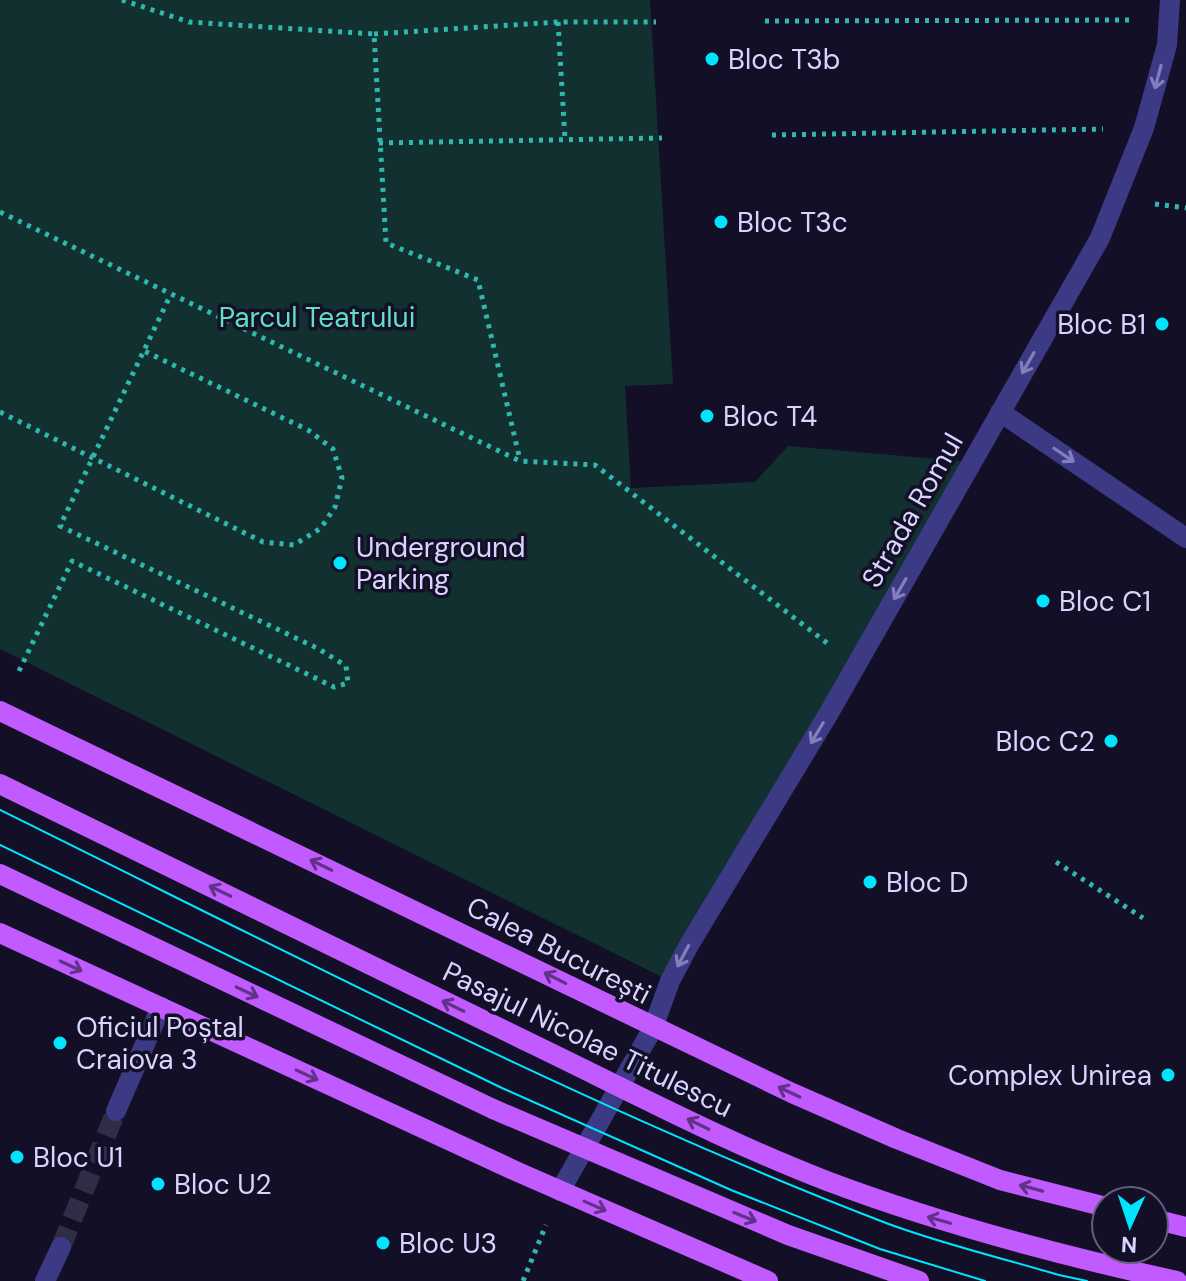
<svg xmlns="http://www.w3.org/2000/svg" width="1186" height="1281" font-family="'DM Sans',sans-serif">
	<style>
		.green { fill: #12302f }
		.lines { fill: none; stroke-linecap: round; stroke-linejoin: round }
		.minor-tunnel { stroke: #312d47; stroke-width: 20; stroke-dasharray: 20 10; stroke-linecap: butt }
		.path { stroke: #2fb8b0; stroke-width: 5; stroke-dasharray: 4 6; stroke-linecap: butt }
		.minor { stroke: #3d3a85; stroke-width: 20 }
		.major { stroke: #c25bff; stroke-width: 20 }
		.tram { stroke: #00e5ff; stroke-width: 2 }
		.major-bridge { stroke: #c25bff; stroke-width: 20 }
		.oneway { stroke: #837fbc }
		.oneway2 { stroke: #623188 }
		.poi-dot { fill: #00e5ff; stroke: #130f26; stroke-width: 3 }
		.labels { text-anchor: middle; stroke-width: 7; stroke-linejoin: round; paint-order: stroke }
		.poi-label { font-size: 28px; fill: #d9d4ff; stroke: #130f26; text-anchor: start }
		.park-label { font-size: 28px; fill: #5fe0c0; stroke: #130f26 }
		.street-label { font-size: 28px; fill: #d9d4ff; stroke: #130f26 }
	</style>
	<rect width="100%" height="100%" fill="#130f26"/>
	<!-- green -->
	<path class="green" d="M 0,0 L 650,0 L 673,384 L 625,386 L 631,488 L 755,482 L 788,446 L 972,462 L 670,981 L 0,649 Z"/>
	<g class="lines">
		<!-- minor-tunnel -->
		<path class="minor-tunnel" d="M 61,1247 L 116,1111"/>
		<!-- path -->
		<path class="path" d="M 122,0 L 189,22 L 374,34 L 386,243 L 478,280 L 520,460
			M 765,21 L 1132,20
			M 558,22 L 565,139
			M 374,34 L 558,22 L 656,22
			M 772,135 L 1103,129
			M 379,143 L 662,138
			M 1155,204 L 1186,208
			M 0,212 L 520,461 L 595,465 L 827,643
			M 0,412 L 263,542 L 294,545 L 321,528 L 335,507 L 342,478 L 333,449 L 308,430 L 142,350
			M 19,671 L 72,561 L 334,687 L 348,683 L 346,666 L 319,649 L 60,526 L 170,296
			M 1056,862 L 1143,918
			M 523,1281 L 546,1225"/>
		<!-- minor -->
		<path class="minor" d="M 1000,412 L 1186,538
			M 116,1111 L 161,1007
			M 560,1191 L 653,1028 L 670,981 L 689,945 L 829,713 L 1100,238 L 1144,128 L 1167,45 L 1170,0
			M 45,1281 L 61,1247"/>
		<!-- major -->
		<path class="major" d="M 0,711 L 792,1093 L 897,1139 L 1000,1180 L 1106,1207
			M 0,784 L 524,1040
			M 0,874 L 493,1109
			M 0,933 L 520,1173 L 768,1281
			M 1154,1219 L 1186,1227"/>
		<!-- tram -->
		<path class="tram" d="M 0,810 C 292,954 582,1106 886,1223 C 942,1244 1002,1258 1059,1275 L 1087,1281
			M 0,845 L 502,1088 L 731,1190 L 880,1249 L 985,1281"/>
		<!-- major-bridge -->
		<path class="major-bridge" d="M 524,1040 C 624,1088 723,1141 827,1181 C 941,1224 1058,1255 1177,1281
			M 493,1109 L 788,1235 L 919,1281"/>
	</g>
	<!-- one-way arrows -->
	<defs><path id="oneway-shaft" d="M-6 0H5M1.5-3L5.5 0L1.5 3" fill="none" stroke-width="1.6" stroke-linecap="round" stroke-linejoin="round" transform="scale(2)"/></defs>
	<g class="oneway">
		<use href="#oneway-shaft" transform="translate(1158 77) rotate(105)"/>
		<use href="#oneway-shaft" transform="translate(1028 363) rotate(120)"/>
		<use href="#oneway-shaft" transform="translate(1064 455) rotate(34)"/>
		<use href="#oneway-shaft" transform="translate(900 589) rotate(120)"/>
		<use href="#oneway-shaft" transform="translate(817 733) rotate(121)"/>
		<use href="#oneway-shaft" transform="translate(683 956) rotate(118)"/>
	</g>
	<g class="oneway2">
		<use href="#oneway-shaft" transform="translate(321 865) rotate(-154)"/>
		<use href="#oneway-shaft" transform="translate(220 891) rotate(-154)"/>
		<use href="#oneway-shaft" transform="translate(71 966) rotate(25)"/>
		<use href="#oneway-shaft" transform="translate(555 978) rotate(-153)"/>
		<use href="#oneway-shaft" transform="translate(247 992) rotate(25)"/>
		<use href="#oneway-shaft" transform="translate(453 1006) rotate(-154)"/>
		<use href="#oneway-shaft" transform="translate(307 1075) rotate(25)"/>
		<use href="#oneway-shaft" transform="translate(789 1092) rotate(-155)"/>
		<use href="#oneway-shaft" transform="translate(698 1124) rotate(-154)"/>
		<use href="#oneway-shaft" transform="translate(1031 1188) rotate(-165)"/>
		<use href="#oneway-shaft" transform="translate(595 1206) rotate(24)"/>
		<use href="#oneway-shaft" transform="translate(745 1217) rotate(22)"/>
		<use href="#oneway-shaft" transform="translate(939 1220) rotate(-164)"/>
	</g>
	<!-- markers -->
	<g class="poi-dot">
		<circle cx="712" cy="59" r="8"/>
		<circle cx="721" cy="222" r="8"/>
		<circle cx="1162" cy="324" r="8"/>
		<circle cx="707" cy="416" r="8"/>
		<circle cx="340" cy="563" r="8"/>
		<circle cx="1043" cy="601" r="8"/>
		<circle cx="1111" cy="741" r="8"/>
		<circle cx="870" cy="882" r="8"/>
		<circle cx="60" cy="1043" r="8"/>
		<circle cx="1168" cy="1075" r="8"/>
		<circle cx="17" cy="1157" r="8"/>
		<circle cx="158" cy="1184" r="8"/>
		<circle cx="383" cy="1243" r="8"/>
	</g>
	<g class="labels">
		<!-- poi labels -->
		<g class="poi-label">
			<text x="728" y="69">Bloc T3b</text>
			<text x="737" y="232">Bloc T3c</text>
			<text x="1146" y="334" text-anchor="end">Bloc B1</text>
			<text x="723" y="426">Bloc T4</text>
			<text x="356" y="557">Underground<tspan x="356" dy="32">Parking</tspan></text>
			<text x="1059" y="611">Bloc C1</text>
			<text x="1095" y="751" text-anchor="end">Bloc C2</text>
			<text x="886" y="892">Bloc D</text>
			<text x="76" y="1037">Oficiul Poștal<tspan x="76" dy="32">Craiova 3</tspan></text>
			<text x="1152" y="1085" text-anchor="end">Complex Unirea</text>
			<text x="33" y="1167">Bloc U1</text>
			<text x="174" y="1194">Bloc U2</text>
			<text x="399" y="1253">Bloc U3</text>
		</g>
		<!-- park labels -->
		<g class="park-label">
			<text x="317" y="327">Parcul Teatrului</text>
		</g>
		<!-- street labels -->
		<g class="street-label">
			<text transform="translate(912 510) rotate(-60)" y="10">Strada Romul</text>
			<text transform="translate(559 950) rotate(27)" y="10">Calea București</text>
			<text transform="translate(588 1039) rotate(26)" y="10">Pasajul Nicolae Titulescu</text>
		</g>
	</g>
	<!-- north arrow -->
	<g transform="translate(1130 1225) rotate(183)"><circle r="38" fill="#130f26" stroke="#625e7d" stroke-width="2"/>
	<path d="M0-6L14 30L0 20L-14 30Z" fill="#00e5ff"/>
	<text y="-12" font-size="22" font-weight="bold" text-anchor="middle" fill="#d9d4ff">N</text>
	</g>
</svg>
